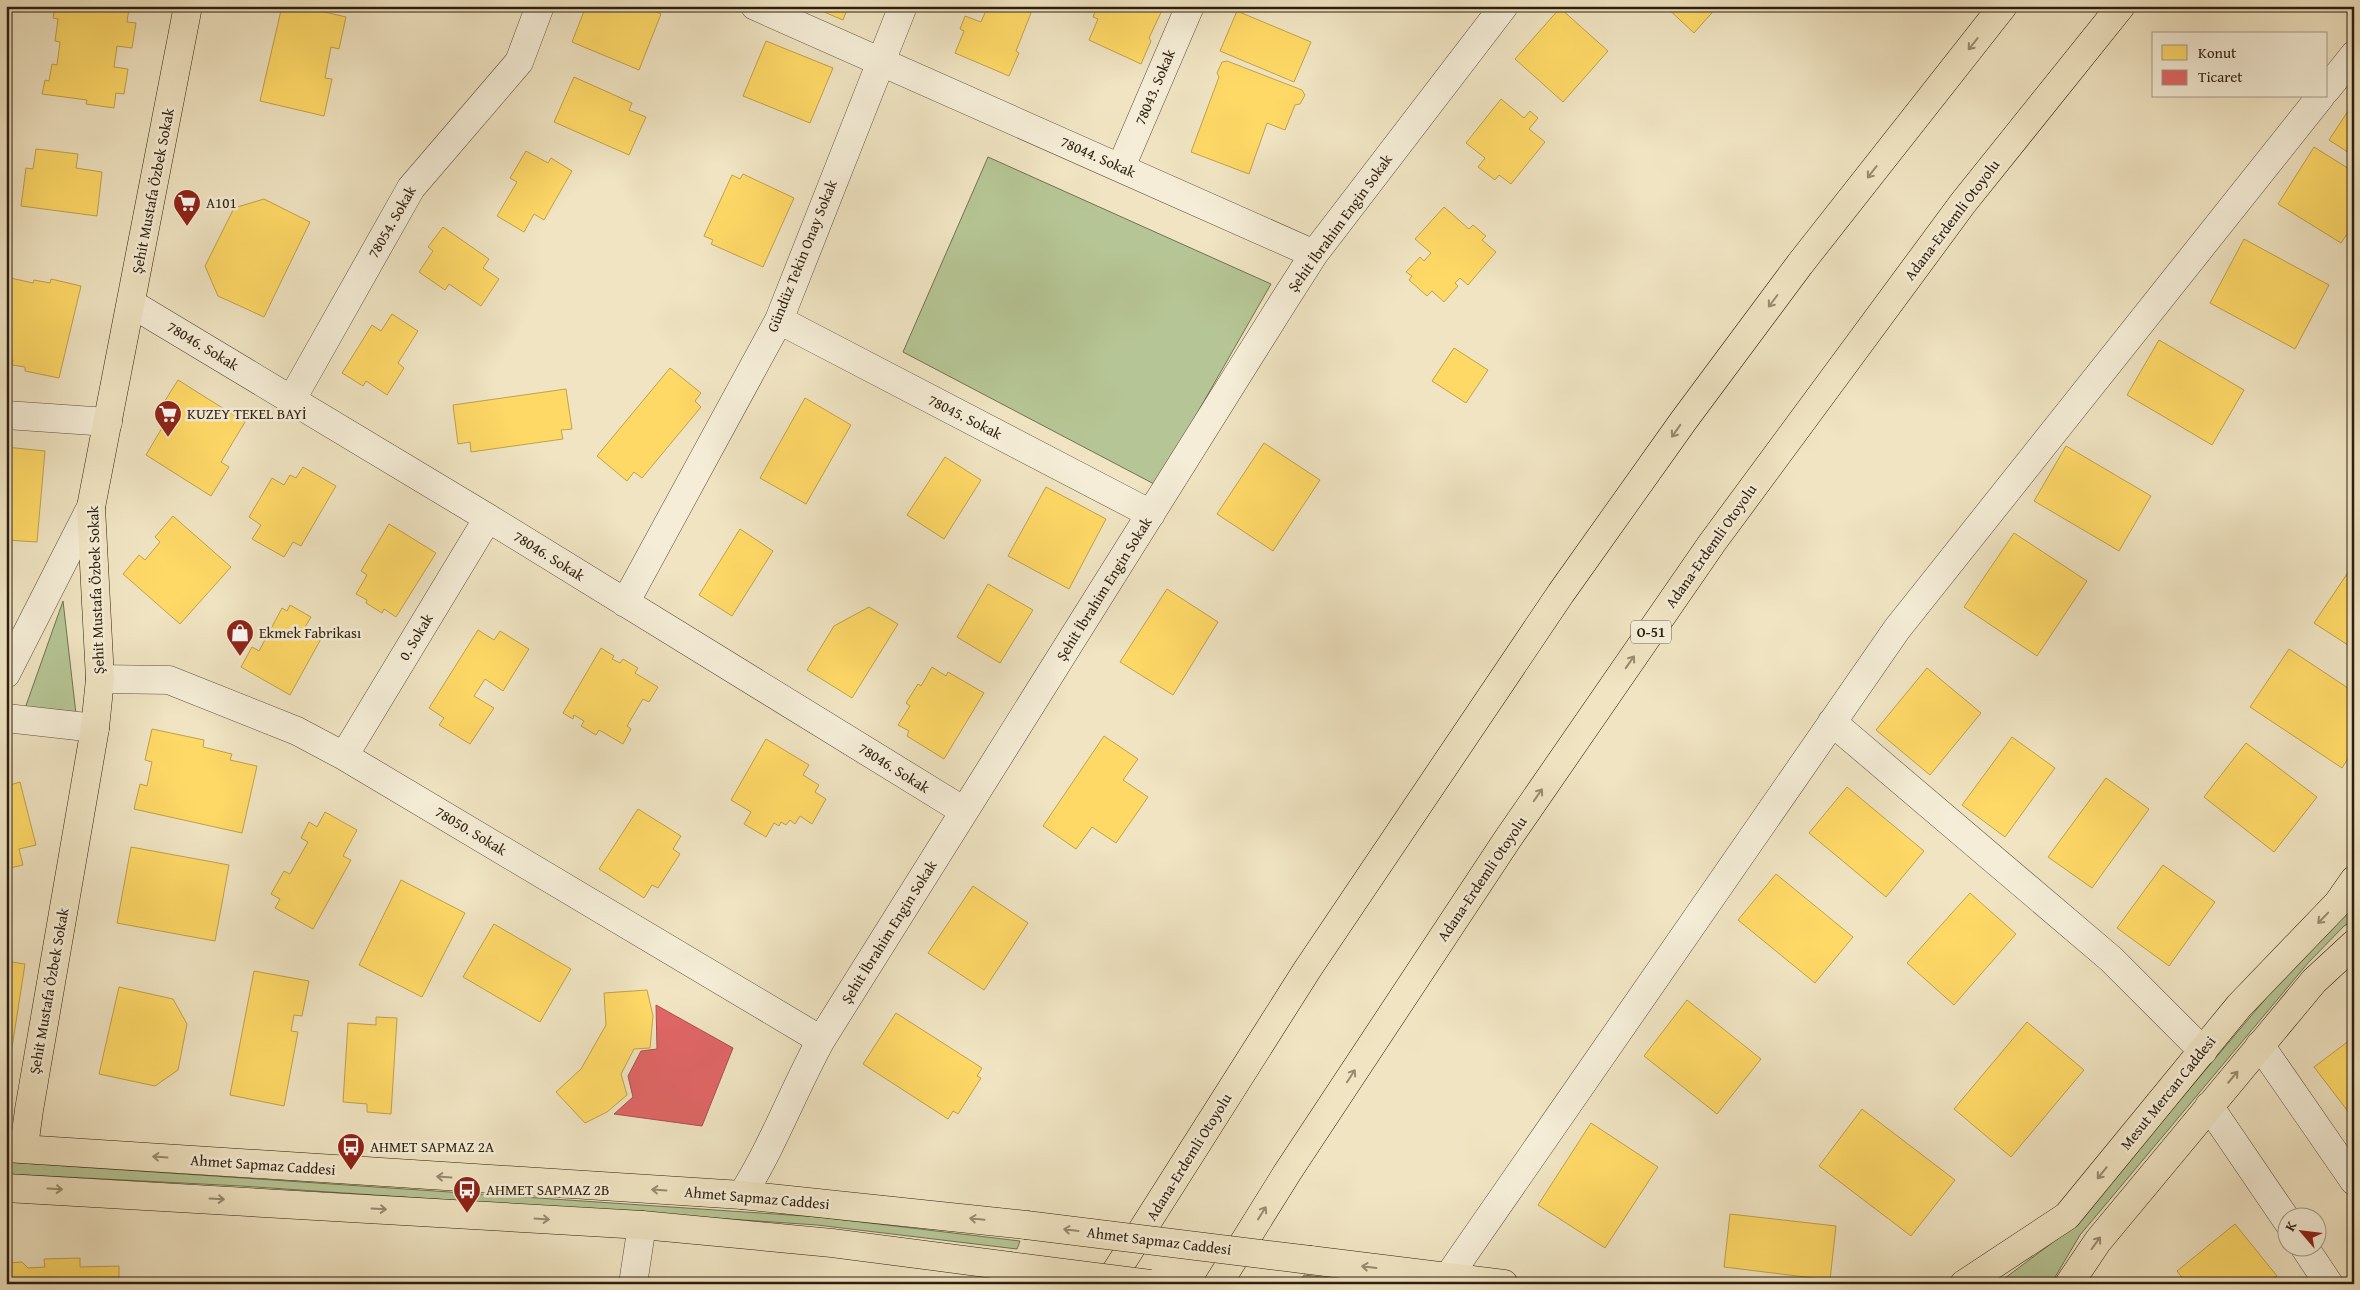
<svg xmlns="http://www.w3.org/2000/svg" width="2360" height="1290" font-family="'Gentium Book Plus',serif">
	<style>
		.green { fill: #b6c595; stroke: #727252 }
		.homes { fill: #ffd966; stroke: #c0a14c }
		.shops { fill: #e06666; stroke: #aa504c }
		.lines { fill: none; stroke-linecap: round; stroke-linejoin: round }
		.minor-casing { stroke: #5e503b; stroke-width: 29 }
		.major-casing { stroke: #2d1e0e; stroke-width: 29 }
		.highway-casing { stroke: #2d1e0e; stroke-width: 29 }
		.minor { stroke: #f5edd7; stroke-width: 28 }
		.major { stroke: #f0e4c2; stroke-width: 28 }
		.highway { stroke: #f0e4c2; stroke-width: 28 }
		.major-bridge-casing { stroke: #2d1e0e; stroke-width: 29; stroke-linecap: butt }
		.major-bridge { stroke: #f0e4c2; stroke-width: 28 }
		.oneway { stroke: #988b71 }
		.labels { text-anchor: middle; stroke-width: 5; stroke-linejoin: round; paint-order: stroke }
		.shield { fill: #f5edd7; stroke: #695c4a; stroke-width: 1 }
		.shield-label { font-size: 14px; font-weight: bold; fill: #2d1e0e }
		.street-label { font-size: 15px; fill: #2d1e0e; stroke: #f5edd7 }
		.poi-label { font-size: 15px; fill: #2d1e0e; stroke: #f5edd7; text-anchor: start }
	</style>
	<rect width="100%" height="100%" fill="#f0e4c2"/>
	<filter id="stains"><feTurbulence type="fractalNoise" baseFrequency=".004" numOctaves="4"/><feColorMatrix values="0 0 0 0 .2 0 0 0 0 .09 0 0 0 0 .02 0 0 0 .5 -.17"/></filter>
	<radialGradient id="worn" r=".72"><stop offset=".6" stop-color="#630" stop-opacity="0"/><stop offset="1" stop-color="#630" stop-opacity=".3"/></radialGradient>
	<!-- green -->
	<path class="green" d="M 988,157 L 1271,284 L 1156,485 L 903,352 Z
		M 63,601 L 76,714 L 23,714 Z
		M 2354,894 L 2354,920 L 2344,926 L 2308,963 L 2080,1235 L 2051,1284 L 1997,1284 L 2072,1228 Z
		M 6,1162 L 819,1217 L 1020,1241 L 1017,1249 L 817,1225 L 241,1186 L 6,1174 Z
		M 1304,1275 L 1381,1284 L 1300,1282 Z"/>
	<!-- homes -->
	<path class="homes" d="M 55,6 L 129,8 L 127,22 L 136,23 L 132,48 L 117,46 L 114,67 L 128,69 L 124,94 L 116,93 L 114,108 L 86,104 L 87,100 L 42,94 L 45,80 L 49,81 L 52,64 L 57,65 L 60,42 L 55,41 L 58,19 L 53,18 Z
		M 282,6 L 298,6 L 346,17 L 339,49 L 331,47 L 325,78 L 332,79 L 324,116 L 260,101 Z
		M 586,6 L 642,6 L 661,14 L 639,70 L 572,42 Z
		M 810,6 L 855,6 L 853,9 L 848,7 L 843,20 Z
		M 988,6 L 1014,6 L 1031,13 L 1016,51 L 1019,53 L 1009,76 L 955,53 L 964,31 L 960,29 L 965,16 L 981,22 Z
		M 1097,6 L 1116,9 L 1117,6 L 1164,6 L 1149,38 L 1151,41 L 1141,64 L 1089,40 L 1098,19 L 1093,17 Z
		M 1665,6 L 1718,6 L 1694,33 Z
		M 1560,8 L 1608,51 L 1563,102 L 1515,59 Z
		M 1237,11 L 1311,42 L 1294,82 L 1220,51 Z
		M 766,41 L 833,68 L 810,123 L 743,96 Z
		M 1227,61 L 1302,90 L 1305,95 L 1300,104 L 1295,105 L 1285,130 L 1267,123 L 1249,174 L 1191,152 L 1219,77 L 1217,73 L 1222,62 Z
		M 574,77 L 632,103 L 629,110 L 646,117 L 629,155 L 554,122 Z
		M 1501,99 L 1524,118 L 1530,111 L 1538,118 L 1529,129 L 1545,142 L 1511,184 L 1499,175 L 1495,180 L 1478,167 L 1485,158 L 1466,143 Z
		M 2354,102 L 2354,156 L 2329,140 Z
		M 2314,147 L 2354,172 L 2354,224 L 2341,243 L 2278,204 Z
		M 36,149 L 78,154 L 76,168 L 102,172 L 97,216 L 21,206 L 26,168 L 33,169 Z
		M 526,151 L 548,163 L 551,158 L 572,171 L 544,220 L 534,214 L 524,232 L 497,216 L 517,182 L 510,178 Z
		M 743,174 L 794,198 L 763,267 L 711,244 L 713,240 L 704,236 L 732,175 L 740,179 Z
		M 264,199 L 310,222 L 264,317 L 218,296 L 205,266 L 234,208 Z
		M 1444,207 L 1469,229 L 1473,225 L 1486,236 L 1482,240 L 1496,252 L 1468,285 L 1460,278 L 1455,283 L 1458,286 L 1444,302 L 1432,291 L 1427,296 L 1409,280 L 1412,276 L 1406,272 L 1420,257 L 1424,261 L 1431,253 L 1415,239 Z
		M 443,227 L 489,259 L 483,268 L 499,279 L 481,306 L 449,284 L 445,290 L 419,272 L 433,251 L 428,247 Z
		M 2244,239 L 2329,285 L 2295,349 L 2210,303 Z
		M 6,277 L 33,283 L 34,280 L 50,283 L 51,279 L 81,286 L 59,378 L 25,371 L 25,367 L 12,365 L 13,360 L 6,359 Z
		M 392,314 L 418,331 L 398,363 L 404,368 L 387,395 L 366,381 L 363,386 L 342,373 L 372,325 L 381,331 Z
		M 2159,340 L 2244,390 L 2212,445 L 2127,395 Z
		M 1454,348 L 1488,370 L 1466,403 L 1432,381 Z
		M 670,368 L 701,393 L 695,401 L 701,407 L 642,478 L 634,472 L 627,481 L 597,456 Z
		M 178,380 L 245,422 L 221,462 L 229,467 L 211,496 L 146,455 L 166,421 L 156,415 Z
		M 566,389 L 572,429 L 561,430 L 563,439 L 471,452 L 470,442 L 458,444 L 453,405 Z
		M 805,398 L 851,425 L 806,504 L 760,478 Z
		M 1264,443 L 1320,480 L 1273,551 L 1217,514 Z
		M 2066,446 L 2151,496 L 2119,551 L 2034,501 Z
		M 6,447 L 45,451 L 37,542 L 6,540 Z
		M 945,457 L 981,480 L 944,539 L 907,515 Z
		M 303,467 L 336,486 L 301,546 L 293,542 L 284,557 L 252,539 L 261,525 L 249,517 L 272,478 L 284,485 L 290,475 L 296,478 Z
		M 1046,487 L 1106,519 L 1069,589 L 1008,556 Z
		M 173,516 L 231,567 L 180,624 L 123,574 L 139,555 L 145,560 L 160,542 L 155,537 Z
		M 389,524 L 436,553 L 396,617 L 384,609 L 382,613 L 366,603 L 367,600 L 356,594 L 367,575 L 361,571 Z
		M 740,529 L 773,551 L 732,616 L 699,595 Z
		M 2014,533 L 2087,581 L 2037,656 L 1964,607 Z
		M 2353,565 L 2354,565 L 2354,649 L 2314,623 Z
		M 988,584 L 1033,610 L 1000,663 L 957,637 Z
		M 1167,589 L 1218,622 L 1173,695 L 1120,662 Z
		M 290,605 L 311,617 L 305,627 L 322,637 L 290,695 L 241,667 L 252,647 L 259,651 L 282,608 L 287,611 Z
		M 869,607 L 898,624 L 852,698 L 807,670 L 834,626 Z
		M 478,630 L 494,640 L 500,631 L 529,649 L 503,691 L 485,679 L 474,696 L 494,708 L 470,744 L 439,725 L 444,718 L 429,708 Z
		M 601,648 L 614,656 L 612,659 L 620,663 L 623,659 L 638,668 L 635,673 L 658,687 L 649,702 L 643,699 L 627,726 L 631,729 L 623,744 L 599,730 L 596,735 L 581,726 L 584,721 L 574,715 L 573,719 L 563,713 Z
		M 2289,649 L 2354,692 L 2354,749 L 2342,768 L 2250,707 Z
		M 932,667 L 946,676 L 948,672 L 984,693 L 944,759 L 907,736 L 909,731 L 898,725 L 910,706 L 906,703 L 918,684 L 921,686 Z
		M 1927,668 L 1981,713 L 1930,775 L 1876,730 Z
		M 152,729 L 204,740 L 203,747 L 232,754 L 230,760 L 257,766 L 242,833 L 134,809 L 140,784 L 147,786 L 152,762 L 145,760 Z
		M 1104,736 L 1138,759 L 1123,780 L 1148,797 L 1116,843 L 1092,827 L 1076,849 L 1043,826 Z
		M 2012,737 L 2055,768 L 2005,837 L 1962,805 Z
		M 766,739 L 809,765 L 803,775 L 819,785 L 815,792 L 826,799 L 812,824 L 800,816 L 795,824 L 790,820 L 786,825 L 781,822 L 779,826 L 774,823 L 766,837 L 744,824 L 751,812 L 731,800 Z
		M 2246,743 L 2317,797 L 2274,852 L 2204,797 Z
		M 2106,778 L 2149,809 L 2092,888 L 2048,857 Z
		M 20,782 L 36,845 L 19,849 L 23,865 L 6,869 L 6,786 Z
		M 1847,787 L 1924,851 L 1886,897 L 1809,833 Z
		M 638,809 L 681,836 L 673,849 L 680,854 L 658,888 L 652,885 L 644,898 L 599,869 Z
		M 325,812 L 357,830 L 343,856 L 351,860 L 313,929 L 275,908 L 280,899 L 271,894 L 284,871 L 290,874 L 308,842 L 301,838 L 309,822 L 317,827 Z
		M 131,847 L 229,865 L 215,941 L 117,923 Z
		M 2163,865 L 2215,902 L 2169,966 L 2117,928 Z
		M 1776,874 L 1853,937 L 1815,983 L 1738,920 Z
		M 401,880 L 465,913 L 422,997 L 359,965 Z
		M 973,886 L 1028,923 L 984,990 L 928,953 Z
		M 1970,893 L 2016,934 L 1954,1005 L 1907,963 Z
		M 494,924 L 571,969 L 540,1022 L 463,977 Z
		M 6,961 L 25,964 L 9,1067 L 6,1066 Z
		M 254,971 L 309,981 L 302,1016 L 294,1015 L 291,1031 L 298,1032 L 284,1106 L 230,1095 Z
		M 119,987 L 173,999 L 187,1024 L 178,1070 L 155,1086 L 99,1074 Z
		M 647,990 L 653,1016 L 650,1048 L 634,1049 L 621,1074 L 627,1095 L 607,1112 L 585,1123 L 556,1092 L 581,1069 L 606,1025 L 604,993 Z
		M 1687,1000 L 1761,1059 L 1717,1114 L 1644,1056 Z
		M 896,1013 L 982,1068 L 977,1076 L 981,1078 L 958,1114 L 953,1111 L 948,1119 L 863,1064 Z
		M 376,1017 L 397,1018 L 391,1114 L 367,1112 L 367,1104 L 343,1102 L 348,1023 L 376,1025 Z
		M 2027,1022 L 2084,1070 L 2011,1157 L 1954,1109 Z
		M 2354,1037 L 2354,1111 L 2350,1114 L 2314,1067 Z
		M 1862,1109 L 1955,1180 L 1911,1236 L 1819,1166 Z
		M 1591,1123 L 1658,1167 L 1605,1248 L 1538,1205 Z
		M 1730,1214 L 1836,1226 L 1830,1280 L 1724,1267 Z
		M 2235,1224 L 2277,1276 L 2267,1284 L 2187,1284 L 2177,1271 Z
		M 80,1258 L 80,1267 L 119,1266 L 119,1284 L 6,1284 L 6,1263 L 22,1262 L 28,1268 L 45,1267 L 44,1259 Z
		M 450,1281 L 515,1282 L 515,1284 L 450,1284 Z"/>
	<!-- shops -->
	<path class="shops" d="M 656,1005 L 733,1048 L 702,1126 L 614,1114 L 633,1097 L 628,1076 L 641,1051 L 657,1049 Z"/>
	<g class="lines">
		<defs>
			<path id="minor" d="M 755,6 L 1314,254
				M 2326,90 L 2354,55
				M 1121,167 L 1190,6
				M 132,304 L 488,518 L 964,811
				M 779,320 L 1151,514
				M 292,399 L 411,188 L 519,62 L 540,6
				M 6,415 L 108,422
				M 625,603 L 779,320 L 903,6
				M 6,674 L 91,507
				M 100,679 L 169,680 L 297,731 L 344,756 L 821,1040
				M 6,718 L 95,728
				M 1832,722 L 2111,959 L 2203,1051
				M 344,756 L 488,518
				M 2260,1045 L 2354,1181
				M 2209,1106 L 2288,1222
				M 742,1195 C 773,1146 793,1091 821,1040 L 1282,304 L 1314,254 L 1504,6
				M 2305,1248 L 2329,1284
				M 1448,1277 L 1897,629 L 2321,96
				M 633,1284 L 642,1225"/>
			<path id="major" d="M 24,1147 L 29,1110 L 95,728 L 100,679 L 91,507 L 188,6
				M 6,1148 L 742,1195 L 1026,1225
				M 6,1188 L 642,1225 L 832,1243 L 1009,1266
				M 1310,1260 L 1504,1284
				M 1964,1284 L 2067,1216 L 2239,1006 L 2338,903 L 2354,880
				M 2069,1284 L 2098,1241 L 2314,981 L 2354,944"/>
			<path id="highway" d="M 1108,1284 L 1307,970 L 1561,593 L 1684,420 L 1800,264 L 2003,6
				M 1218,1284 L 1287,1173 L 1507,840 L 1712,543 L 1963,203 L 2121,6"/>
		</defs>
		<!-- minor casing -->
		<use href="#minor" class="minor-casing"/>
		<!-- major casing -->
		<use href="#major" class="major-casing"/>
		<!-- highway casing -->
		<use href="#highway" class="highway-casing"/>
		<!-- minor -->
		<use href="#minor" class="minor"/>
		<!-- major -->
		<use href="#major" class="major"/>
		<!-- highway -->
		<use href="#highway" class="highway"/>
		<defs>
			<path id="major-bridge" d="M 1026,1225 L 1310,1260
				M 1009,1266 L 1150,1284"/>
		</defs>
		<!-- major-bridge casing -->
		<use href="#major-bridge" class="major-bridge-casing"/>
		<!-- major-bridge -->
		<use href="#major-bridge" class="major-bridge"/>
	</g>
	<!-- one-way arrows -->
	<defs><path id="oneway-shaft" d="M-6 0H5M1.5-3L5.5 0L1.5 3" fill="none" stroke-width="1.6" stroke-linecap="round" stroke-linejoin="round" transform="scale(1.25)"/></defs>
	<g class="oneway">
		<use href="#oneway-shaft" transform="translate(1973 44) rotate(129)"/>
		<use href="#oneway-shaft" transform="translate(1872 172) rotate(128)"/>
		<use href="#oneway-shaft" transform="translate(1773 301) rotate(127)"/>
		<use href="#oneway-shaft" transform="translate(1676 431) rotate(125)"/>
		<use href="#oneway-shaft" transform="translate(1630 662) rotate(-55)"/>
		<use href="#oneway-shaft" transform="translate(1538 795) rotate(-55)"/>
		<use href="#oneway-shaft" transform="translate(2323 918) rotate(134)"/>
		<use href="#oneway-shaft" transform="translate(1351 1076) rotate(-57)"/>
		<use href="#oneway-shaft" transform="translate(2233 1077) rotate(-50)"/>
		<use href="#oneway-shaft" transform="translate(160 1157) rotate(-176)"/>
		<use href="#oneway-shaft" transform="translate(2102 1173) rotate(129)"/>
		<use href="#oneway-shaft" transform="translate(444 1177) rotate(-176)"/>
		<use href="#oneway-shaft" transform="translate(55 1189) rotate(3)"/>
		<use href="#oneway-shaft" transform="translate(659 1190) rotate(-176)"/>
		<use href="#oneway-shaft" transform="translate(217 1199) rotate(3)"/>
		<use href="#oneway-shaft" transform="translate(379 1209) rotate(3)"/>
		<use href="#oneway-shaft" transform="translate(1262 1213) rotate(-58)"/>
		<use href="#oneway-shaft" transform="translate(542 1219) rotate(4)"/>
		<use href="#oneway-shaft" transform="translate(977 1219) rotate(-174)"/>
		<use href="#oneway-shaft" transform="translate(1071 1230) rotate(-173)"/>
		<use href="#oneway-shaft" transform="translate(2096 1243) rotate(-54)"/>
		<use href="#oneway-shaft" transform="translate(1369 1267) rotate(-173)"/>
	</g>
	<!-- icons -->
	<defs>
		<symbol id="supermarket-pin" viewBox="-11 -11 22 30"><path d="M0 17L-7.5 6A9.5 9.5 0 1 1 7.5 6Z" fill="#8f2418" stroke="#f5edd7"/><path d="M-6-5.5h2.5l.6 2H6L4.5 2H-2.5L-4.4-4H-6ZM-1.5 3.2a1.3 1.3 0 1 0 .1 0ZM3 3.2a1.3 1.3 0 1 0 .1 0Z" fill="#fff"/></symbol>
		<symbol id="shop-pin" viewBox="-11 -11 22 30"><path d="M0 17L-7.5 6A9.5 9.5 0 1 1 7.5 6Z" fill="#8f2418" stroke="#f5edd7"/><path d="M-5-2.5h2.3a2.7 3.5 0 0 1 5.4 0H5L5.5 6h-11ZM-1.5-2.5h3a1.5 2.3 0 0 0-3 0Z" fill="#fff"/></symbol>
		<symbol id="bus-pin" viewBox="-11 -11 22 30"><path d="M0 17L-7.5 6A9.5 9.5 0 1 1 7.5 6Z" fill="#8f2418" stroke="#f5edd7"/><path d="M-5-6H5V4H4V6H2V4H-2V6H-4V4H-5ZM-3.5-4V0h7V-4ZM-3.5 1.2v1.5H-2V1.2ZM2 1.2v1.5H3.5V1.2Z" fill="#fff"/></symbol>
	</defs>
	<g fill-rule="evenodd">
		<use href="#supermarket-pin" x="171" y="187" width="32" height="43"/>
		<use href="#supermarket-pin" x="152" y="398" width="32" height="43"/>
		<use href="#shop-pin" x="224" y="617" width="32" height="43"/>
		<use href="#bus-pin" x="335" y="1131" width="32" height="43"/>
		<use href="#bus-pin" x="451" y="1174" width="32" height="43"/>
	</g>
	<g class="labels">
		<!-- shield labels -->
		<rect class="shield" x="1631" y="620.5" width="40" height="23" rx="4"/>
		<g class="shield-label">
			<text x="1651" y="637">O-51</text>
		</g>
		<!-- street labels -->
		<g class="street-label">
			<text transform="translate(1155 87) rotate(-67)" y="5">78043. Sokak</text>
			<text transform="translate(1098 157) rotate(24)" y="5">78044. Sokak</text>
			<text transform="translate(153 191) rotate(-79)" y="5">Şehit Mustafa Özbek Sokak</text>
			<text transform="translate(1952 220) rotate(-53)" y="5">Adana-Erdemli Otoyolu</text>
			<text transform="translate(392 222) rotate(-60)" y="5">78054. Sokak</text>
			<text transform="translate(1340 223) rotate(-54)" y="5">Şehit İbrahim Engin Sokak</text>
			<text transform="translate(802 256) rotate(-68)" y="5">Gündüz Tekin Onay Sokak</text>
			<text transform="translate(203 346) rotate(31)" y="5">78046. Sokak</text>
			<text transform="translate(965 417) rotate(27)" y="5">78045. Sokak</text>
			<text transform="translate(1711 546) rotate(-55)" y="5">Adana-Erdemli Otoyolu</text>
			<text transform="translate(549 556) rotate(32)" y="5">78046. Sokak</text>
			<text transform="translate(1104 589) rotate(-58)" y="5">Şehit İbrahim Engin Sokak</text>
			<text transform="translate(96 590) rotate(-92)" y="5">Şehit Mustafa Özbek Sokak</text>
			<text transform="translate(416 637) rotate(-59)" y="5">0. Sokak</text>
			<text transform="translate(894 768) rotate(32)" y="5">78046. Sokak</text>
			<text transform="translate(471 831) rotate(31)" y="5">78050. Sokak</text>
			<text transform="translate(1482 879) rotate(-56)" y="5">Adana-Erdemli Otoyolu</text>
			<text transform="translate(889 932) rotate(-58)" y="5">Şehit İbrahim Engin Sokak</text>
			<text transform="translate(49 991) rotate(-80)" y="5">Şehit Mustafa Özbek Sokak</text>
			<text transform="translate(2168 1093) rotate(-51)" y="5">Mesut Mercan Caddesi</text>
			<text transform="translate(1189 1157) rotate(-58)" y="5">Adana-Erdemli Otoyolu</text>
			<text transform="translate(263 1165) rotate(4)" y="5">Ahmet Sapmaz Caddesi</text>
			<text transform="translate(757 1198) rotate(5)" y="5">Ahmet Sapmaz Caddesi</text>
			<text transform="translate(1159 1241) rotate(7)" y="5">Ahmet Sapmaz Caddesi</text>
		</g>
		<!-- poi labels -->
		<g class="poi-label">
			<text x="206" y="208">A101</text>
			<text x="187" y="419">KUZEY TEKEL BAYİ</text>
			<text x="259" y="638">Ekmek Fabrikası</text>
			<text x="370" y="1152">AHMET SAPMAZ 2A</text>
			<text x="486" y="1195">AHMET SAPMAZ 2B</text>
		</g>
	</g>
	<!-- margin -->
	<rect width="2360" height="1290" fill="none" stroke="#f0e4c2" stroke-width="25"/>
	<rect x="8" y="8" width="2345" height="1275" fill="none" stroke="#2d1e0e" stroke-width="2.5"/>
	<rect x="12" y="12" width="2335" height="1265" fill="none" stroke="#2d1e0e"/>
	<!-- legend -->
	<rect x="2152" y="32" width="175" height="65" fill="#f5edd7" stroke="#a59a87"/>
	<rect x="2162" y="45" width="25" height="15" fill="#ffd966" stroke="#a59a87"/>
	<text x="2198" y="58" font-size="15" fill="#2d1e0e">Konut</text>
	<rect x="2162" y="70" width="25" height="15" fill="#e06666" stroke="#a59a87"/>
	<text x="2198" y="82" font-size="15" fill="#2d1e0e">Ticaret</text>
	<!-- north arrow -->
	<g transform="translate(2302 1232) rotate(298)"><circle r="24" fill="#f5edd7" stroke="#a59a87"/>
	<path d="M0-4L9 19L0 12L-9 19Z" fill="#8f2418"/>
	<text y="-8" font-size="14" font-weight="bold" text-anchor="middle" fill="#2d1e0e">K</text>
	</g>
	<rect width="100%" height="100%" filter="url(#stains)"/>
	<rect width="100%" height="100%" fill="url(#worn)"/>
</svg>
